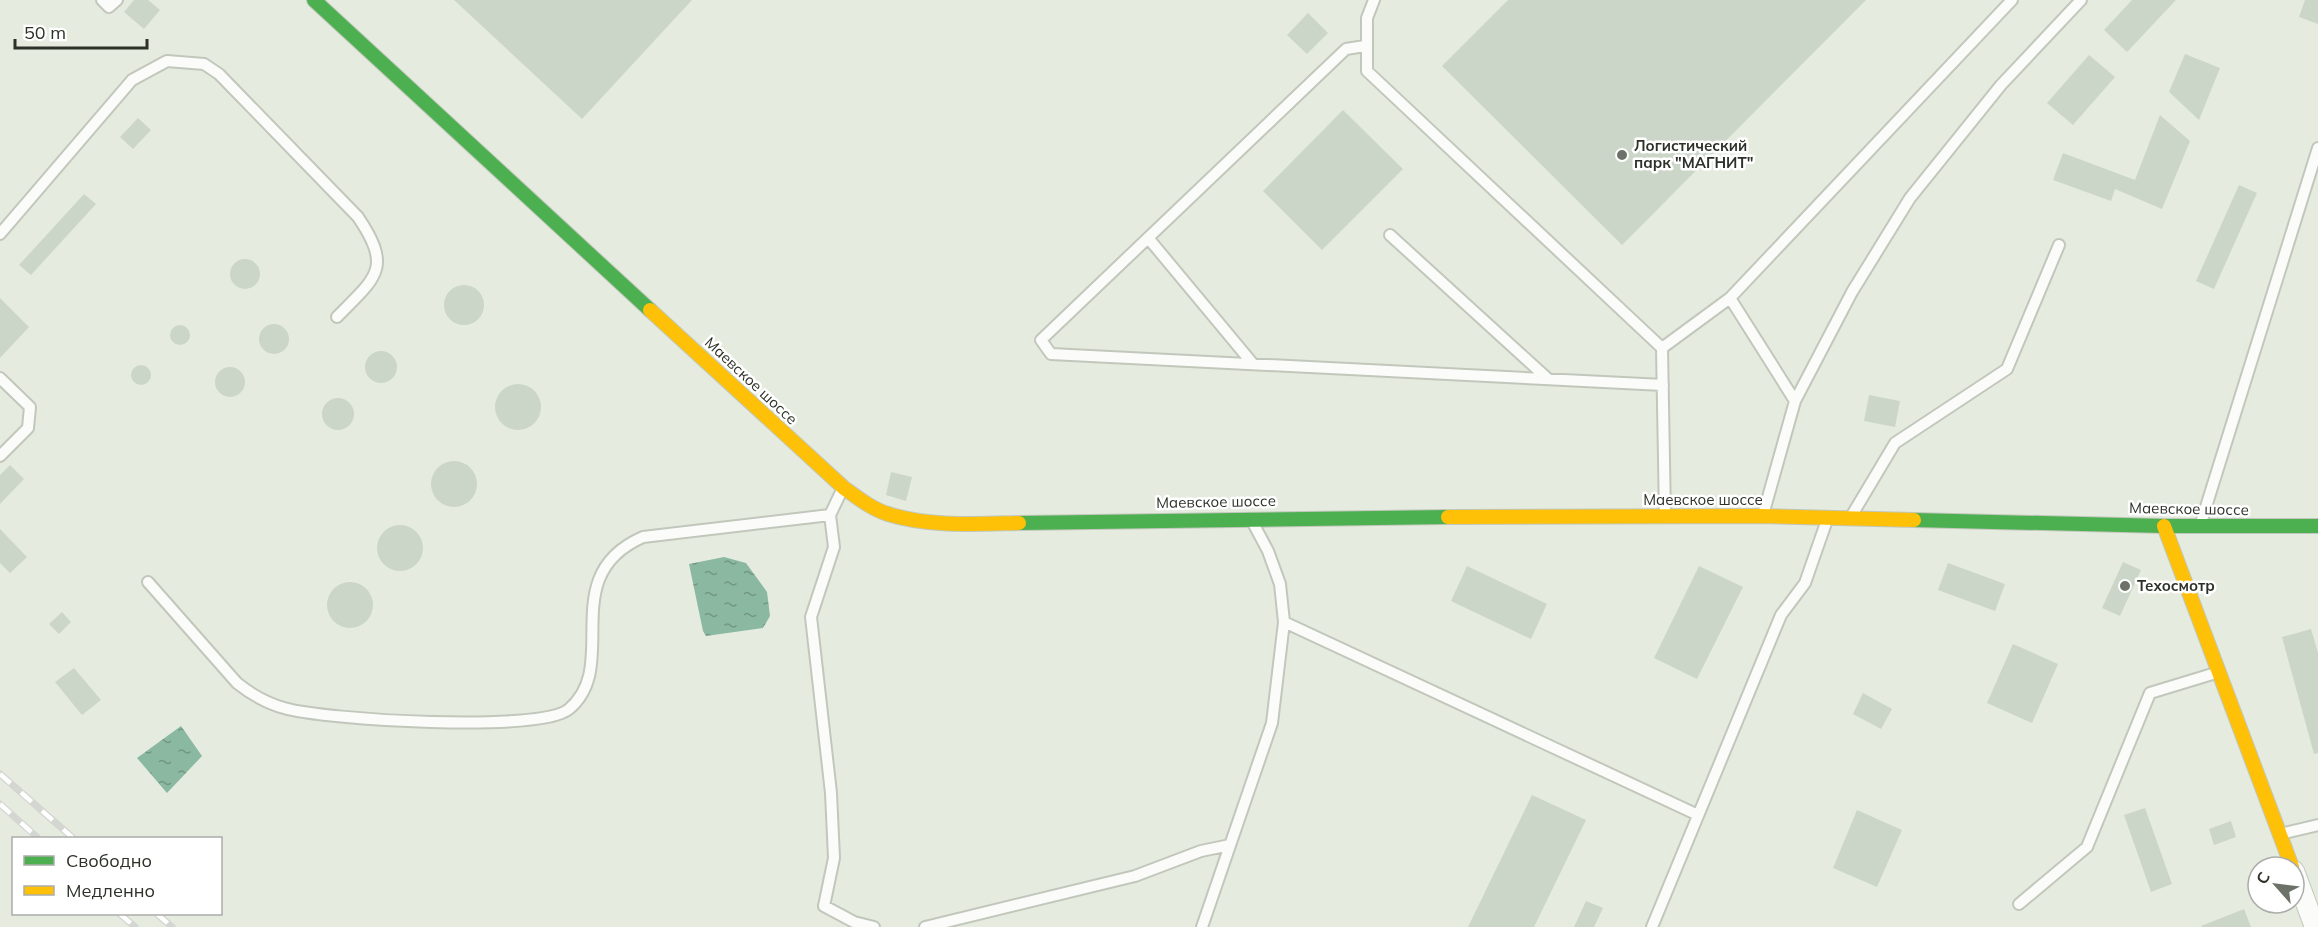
<svg xmlns="http://www.w3.org/2000/svg" width="2318" height="927" font-family="Mulish,sans-serif">
	<style>
		.water { fill: url(#water-ripples) }
		.building { fill: #cbd6c8 }
		.lines { fill: none; stroke-linecap: round; stroke-linejoin: round }
		.lane-casing { stroke: #c2c7bc; stroke-width: 14 }
		.street-casing { stroke: #c2c7bc; stroke-width: 22 }
		.fast-casing { stroke: #c2c7bc; stroke-width: 16 }
		.slow-casing { stroke: #c2c7bc; stroke-width: 16 }
		.lane { stroke: #fbfcfa; stroke-width: 10 }
		.street { stroke: #fbfcfa; stroke-width: 20 }
		.fast { stroke: #4caf50; stroke-width: 14 }
		.slow { stroke: #ffc107; stroke-width: 14 }
		.rail-casing { stroke: #d4d6d1; stroke-width: 7 }
		.rail { stroke: #fff; stroke-width: 4.5; stroke-dasharray: 14; stroke-linecap: butt }
		.poi-dot { fill: #6d7268; stroke: #fff; stroke-width: 2 }
		.labels { text-anchor: middle; stroke-width: 5; stroke-linejoin: round; paint-order: stroke }
		.poi-label { font-size: 15px; font-weight: bold; fill: #2d3128; stroke: #fff; text-anchor: start }
		.street-label { font-size: 15px; fill: #2d3128; stroke: #fff }
	</style>
	<defs>
		<pattern id="water-ripples" width="26" height="14" patternUnits="userSpaceOnUse" patternTransform="scale(1.5)"><rect width="26" height="14" fill="#8ab8a0"/><path d="M2 4q2-2 4 0t4 0M15 11q2-2 4 0t4 0" fill="none" stroke="#719682"/></pattern>
	</defs>
	<rect width="100%" height="100%" fill="#e5ebdf"/>
	<!-- water -->
	<path class="water" d="M 724,557 L 746,563 L 767,592 L 770,616 L 763,628 L 706,636 L 703,631 L 689,564 Z
		M 181,726 L 202,756 L 167,793 L 137,758 Z"/>
	<!-- building -->
	<path class="building" d="M 134,0 L 148,0 L 160,10 L 144,29 L 124,12 Z
		M 454,0 L 692,0 L 582,119 Z
		M 1508,0 L 1866,0 L 1622,245 L 1442,66 Z
		M 2132,0 L 2176,0 L 2127,52 L 2104,30 Z
		M 2305,0 L 2318,0 L 2318,24 L 2299,17 Z
		M 1308,13 L 1328,33 L 1307,54 L 1287,35 Z
		M 2185,54 L 2220,68 L 2199,120 L 2169,92 Z
		M 2089,55 L 2115,77 L 2073,125 L 2047,103 Z
		M 1343,110 L 1403,169 L 1322,250 L 1263,191 Z
		M 2160,115 L 2190,141 L 2162,209 L 2115,189 L 2111,201 L 2053,180 L 2063,153 L 2135,180 Z
		M 138,118 L 151,130 L 133,149 L 120,137 Z
		M 2239,185 L 2257,193 L 2214,289 L 2196,281 Z
		M 84,194 L 96,204 L 31,275 L 19,265 Z
		M230 274a15 15 0 1 1 30 0a15 15 0 1 1-30 0Z
		M444 305a20 20 0 1 1 40 0a20 20 0 1 1-40 0Z
		M 0,298 L 29,327 L 0,358 Z
		M259 339a15 15 0 1 1 30 0a15 15 0 1 1-30 0Z
		M170 335a10 10 0 1 1 20 0a10 10 0 1 1-20 0Z
		M365 367a16 16 0 1 1 32 0a16 16 0 1 1-32 0Z
		M131 375a10 10 0 1 1 20 0a10 10 0 1 1-20 0Z
		M215 382a15 15 0 1 1 30 0a15 15 0 1 1-30 0Z
		M495 407a23 23 0 1 1 46 0a23 23 0 1 1-46 0Z
		M 1869,395 L 1900,401 L 1895,427 L 1864,421 Z
		M322 414a16 16 0 1 1 32 0a16 16 0 1 1-32 0Z
		M431 484a23 23 0 1 1 46 0a23 23 0 1 1-46 0Z
		M 10,465 L 24,479 L 0,504 L 0,475 Z
		M 891,472 L 912,477 L 906,501 L 886,495 Z
		M377 548a23 23 0 1 1 46 0a23 23 0 1 1-46 0Z
		M 0,529 L 27,557 L 10,573 L 0,563 Z
		M 2123,562 L 2141,570 L 2120,616 L 2102,608 Z
		M 1948,563 L 2005,584 L 1995,611 L 1938,590 Z
		M 1467,566 L 1547,604 L 1531,639 L 1451,601 Z
		M 1699,566 L 1743,587 L 1697,679 L 1654,658 Z
		M327 605a23 23 0 1 1 46 0a23 23 0 1 1-46 0Z
		M 62,612 L 71,622 L 59,634 L 49,624 Z
		M 2311,629 L 2318,653 L 2318,753 L 2314,754 L 2282,637 Z
		M 2013,644 L 2058,664 L 2032,723 L 1987,703 Z
		M 74,668 L 101,700 L 82,715 L 55,682 Z
		M 1863,693 L 1892,709 L 1881,729 L 1853,714 Z
		M 1532,795 L 1586,820 L 1534,927 L 1468,927 Z
		M 2145,808 L 2172,884 L 2151,892 L 2124,815 Z
		M 1857,810 L 1902,830 L 1877,887 L 1833,868 Z
		M 2231,821 L 2236,837 L 2214,845 L 2209,829 Z
		M 1586,901 L 1603,908 L 1594,927 L 1574,927 Z
		M 2244,909 L 2251,927 L 2202,927 L 2201,926 Z"/>
	<g class="lines">
		<defs>
			<path id="lane" d="M 102,0 L 109,7 L 117,0
				M 1374,0 L 1367,18 L 1367,71 L 1662,348 L 1730,298 L 1795,401 L 1763,515
				M 1365,46 L 1346,49 L 1041,340 L 1051,354 L 1663,385
				M 0,234 L 132,80 L 167,61 L 204,64 L 219,74 L 358,217 C 393,269 376,277 337,317
				M 1390,235 L 1548,379
				M 1149,239 L 1253,364
				M 1730,298 L 2012,0
				M 1662,348 L 1665,516
				M 0,378 L 30,407 L 28,428 L 0,456
				M 1795,401 L 1852,292 L 1910,198 L 2001,85 L 2081,0
				M 830,515 L 834,547 L 811,617 L 831,793 L 834,858 L 824,906 L 854,922 L 874,927
				M 1852,515 L 1895,443 L 2007,369 L 2059,245
				M 2200,526 L 2318,148
				M 148,582 L 237,683 C 252,695 266,703 284,708 C 324,720 541,733 569,709 C 622,665 554,576 643,537 L 830,515 L 843,488
				M 1284,622 L 1698,815
				M 2280,834 L 2318,825
				M 2019,904 L 2087,847 L 2150,693 L 2219,672
				M 925,927 L 1135,876 L 1201,851 L 1230,845
				M 1202,927 L 1272,723 L 1284,622 L 1280,584 L 1268,551 L 1252,521
				M 1652,927 L 1781,615 L 1805,583 L 1827,520"/>
			<path id="street" d="M 2294,871 L 2315,927"/>
			<path id="fast" d="M 314,0 L 650,310
				M 1914,520 L 2164,526 L 2318,526
				M 1019,523 L 1448,517"/>
			<path id="slow" d="M 650,310 L 844,488 C 858,498 872,509 888,514 C 929,527 977,524 1019,523
				M 1448,517 L 1762,516 L 1914,520
				M 2164,526 L 2292,867"/>
		</defs>
		<!-- lane casing -->
		<use href="#lane" class="lane-casing"/>
		<!-- street casing -->
		<use href="#street" class="street-casing"/>
		<!-- fast casing -->
		<use href="#fast" class="fast-casing"/>
		<!-- slow casing -->
		<use href="#slow" class="slow-casing"/>
		<!-- lane -->
		<use href="#lane" class="lane"/>
		<!-- street -->
		<use href="#street" class="street"/>
		<!-- fast -->
		<use href="#fast" class="fast"/>
		<!-- slow -->
		<use href="#slow" class="slow"/>
		<defs>
			<path id="rail" d="M 0,774 L 73,838
				M 0,804 L 38,838
				M 120,914 L 135,927
				M 157,914 L 172,927"/>
		</defs>
		<!-- rail casing -->
		<use href="#rail" class="rail-casing"/>
		<!-- rail -->
		<use href="#rail" class="rail"/>
	</g>
	<!-- markers -->
	<g class="poi-dot">
		<circle cx="1622" cy="155" r="6"/>
		<circle cx="2125" cy="586" r="6"/>
	</g>
	<g class="labels">
		<!-- poi labels -->
		<g class="poi-label">
			<text x="1634" y="151">Логистический<tspan x="1634" dy="17">парк "МАГНИТ"</tspan></text>
			<text x="2137" y="591">Техосмотр</text>
		</g>
		<!-- street labels -->
		<g class="street-label">
			<text transform="translate(751 381) rotate(43)" y="5">Маевское шоссе</text>
			<text x="1703" y="505">Маевское шоссе</text>
			<text transform="translate(1216 502) rotate(-1)" y="5">Маевское шоссе</text>
			<text transform="translate(2189 509) rotate(1)" y="5">Маевское шоссе</text>
		</g>
	</g>
	<!-- legend -->
	<rect x="12" y="837" width="210" height="78" fill="#ffffff" stroke="#abada9" stroke-width="1.5"/>
	<rect x="24" y="856" width="30" height="9" fill="#4caf50" stroke="#abada9" stroke-width="1.5"/>
	<text x="66" y="867" font-size="18" fill="#2d3128">Свободно</text>
	<rect x="24" y="886" width="30" height="9" fill="#ffc107" stroke="#abada9" stroke-width="1.5"/>
	<text x="66" y="897" font-size="18" fill="#2d3128">Медленно</text>
	<!-- north arrow -->
	<g transform="translate(2276 885) rotate(298)"><circle r="28" fill="#ffffff" stroke="#abada9" stroke-width="1.5"/>
	<path d="M0-4.5L10 22L0 15L-10 22Z" fill="#6d7268"/>
	<text y="-9" font-size="16" font-weight="bold" text-anchor="middle" fill="#2d3128">С</text>
	</g>
	<!-- scale -->
	<path d="M15 39v9h132v-9" fill="none" stroke="#2d3128" stroke-width="3"/>
	<text x="24" y="39" font-size="18" fill="#2d3128" stroke="#ffffff" stroke-width="4.5" paint-order="stroke">50 m</text>
</svg>
